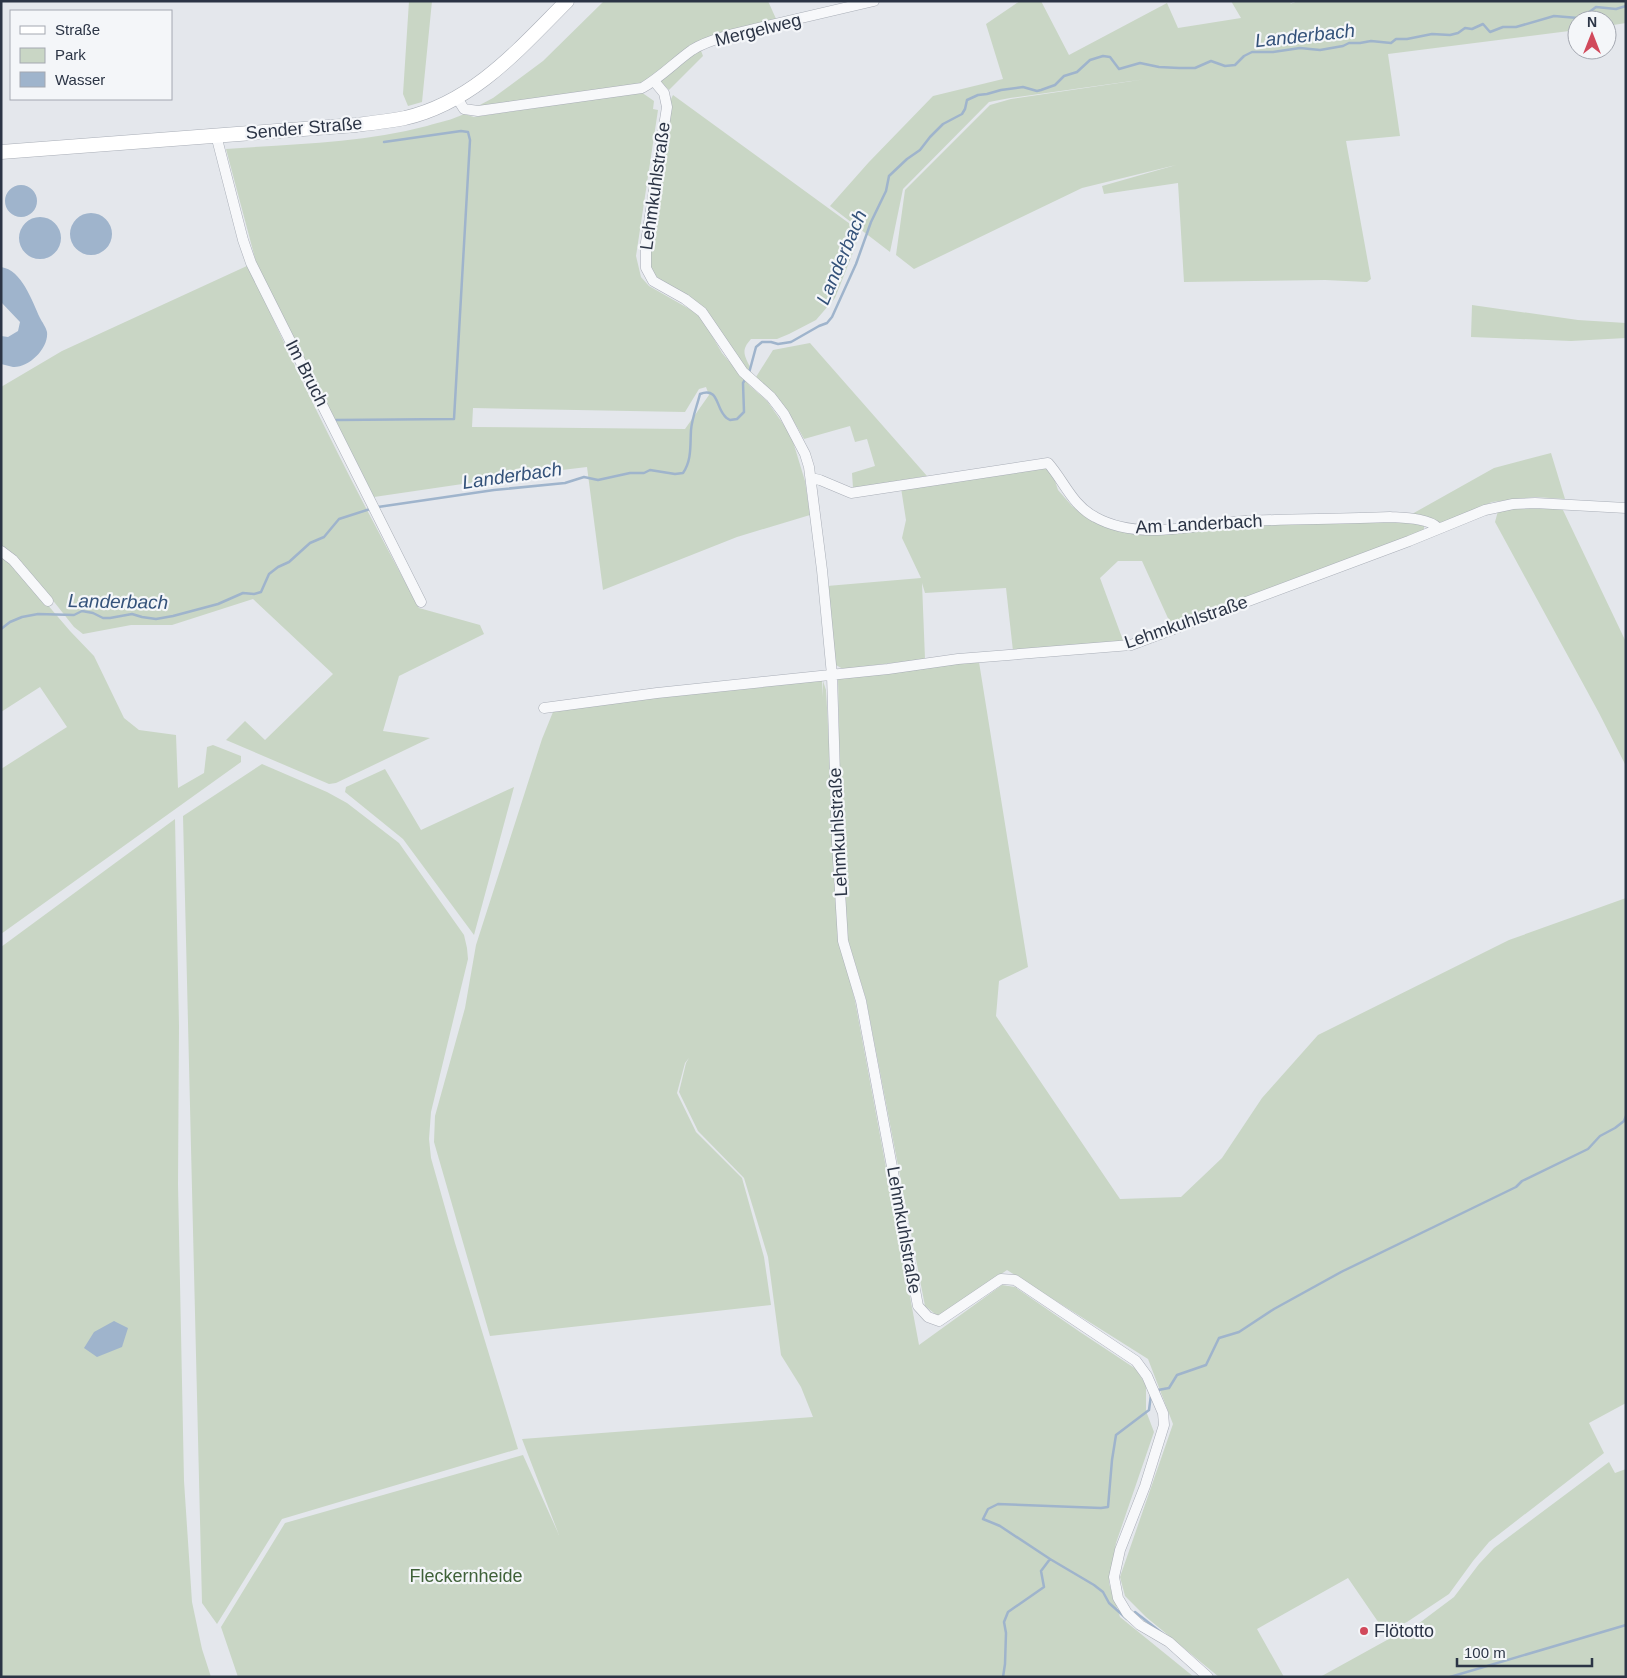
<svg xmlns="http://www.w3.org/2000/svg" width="1627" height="1678" font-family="Helvetica,sans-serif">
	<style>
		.green { fill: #c9d6c5; fill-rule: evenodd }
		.water { fill: #9fb4cc }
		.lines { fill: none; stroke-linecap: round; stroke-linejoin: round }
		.stream { stroke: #9fb4cc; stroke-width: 2.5 }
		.street-casing { stroke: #a9aeb7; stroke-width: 11 }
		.secondary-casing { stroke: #a9aeb7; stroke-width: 15 }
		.street { stroke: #f7f8fa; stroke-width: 10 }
		.secondary { stroke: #fff; stroke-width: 14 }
		.poi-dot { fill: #d1495b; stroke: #f4f6f9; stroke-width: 2 }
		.labels { text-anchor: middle; stroke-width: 4.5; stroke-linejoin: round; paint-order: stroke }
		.street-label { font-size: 18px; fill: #2b3445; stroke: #f4f6f9 }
		.park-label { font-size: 18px; fill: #3f6138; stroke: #f4f6f9 }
		.poi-label { font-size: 18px; fill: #2b3445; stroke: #f4f6f9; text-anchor: start }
		.water-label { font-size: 19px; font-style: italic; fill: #34527a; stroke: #f4f6f9 }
	</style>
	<rect width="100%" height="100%" fill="#e4e7ec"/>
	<!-- green -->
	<path class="green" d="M 409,1 L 432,1 L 422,102 L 408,106 L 403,94 Z
		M 604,1 L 768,1 L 777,21 L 733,30 L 640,84 L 476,107 L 493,98 L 543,61 Z
		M 1020,1 L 1041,1 L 1069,55 L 1167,3 L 1178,28 L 1241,18 L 1231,1 L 1295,1 L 1290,4 L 1298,1 L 1626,1 L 1626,23 L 1607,26 L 1607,20 L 1577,20 L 1577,30 L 1388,54 L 1400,136 L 1346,141 L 1371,279 L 1367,282 L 1325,280 L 1184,282 L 1178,183 L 1104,194 L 1102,186 L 1176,165 L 1082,188 L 914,269 L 896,255 L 905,190 L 990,105 L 1011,99 L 1146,79 L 1010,98 L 989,102 L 903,189 L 890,252 L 830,206 L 869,162 L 933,96 L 1003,79 L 986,24 Z
		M 700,48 L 703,56 L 669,90 L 660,81 Z
		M 641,92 L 654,101 L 653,109 L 658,110 L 636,256 L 641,277 L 649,286 L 700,315 L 722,353 L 750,386 L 767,401 L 791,435 L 805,481 L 810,515 L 737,537 L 603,590 L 587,467 L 537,473 L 374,497 L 256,262 L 226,149 C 293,144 362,143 427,126 C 440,122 452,120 464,114 L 474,117 ZM 706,387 L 709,395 L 685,429 L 472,427 L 473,408 L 685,412 L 699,389 Z
		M 673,95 L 857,229 L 856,245 L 835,298 L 816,320 L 789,334 L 777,339 L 751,339 C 741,350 744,355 750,367 L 748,372 L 706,310 L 658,278 C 651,271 650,265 649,256 L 671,107 L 670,101 Z
		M 249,265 C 300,382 358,495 419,608 L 480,625 L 484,634 L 399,676 L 383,731 L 430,738 L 336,783 L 329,784 L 226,740 L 245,721 L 265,740 L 333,674 L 253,599 L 172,625 L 131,625 L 83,634 L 74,627 L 51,598 L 1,547 L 1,387 L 62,351 Z
		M 1472,305 L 1578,320 L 1626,323 L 1626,338 L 1571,341 L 1471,337 Z
		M 810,343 L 927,476 L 853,488 L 852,473 L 875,466 L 867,439 L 855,442 L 850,426 L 804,439 C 792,416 774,395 756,377 L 773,350 Z
		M 1551,453 L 1565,499 L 1535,497 L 1492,502 L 1445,522 L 1436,522 L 1412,514 L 1494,468 Z
		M 1047,468 L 1054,478 L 1058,490 L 1072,506 L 1086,516 L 1106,526 L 1403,521 L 1424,526 L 1424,531 L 1172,627 L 1142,561 L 1118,561 L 1100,578 L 1124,643 L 1013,651 L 1006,588 L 925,593 L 922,583 L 925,659 L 843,669 L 834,664 L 827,586 L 921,578 L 902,538 L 906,520 L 901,488 Z
		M 1513,507 L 1562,508 L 1626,642 L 1626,766 L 1599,713 L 1495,522 L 1498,511 Z
		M 1,555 L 11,562 L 70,631 L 94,656 L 124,718 L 139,730 L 176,735 L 178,788 L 204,773 L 207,747 L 213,745 L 241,756 L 241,762 L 1,934 L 1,769 L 67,727 L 40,687 L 1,712 Z
		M 979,662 L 1028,967 L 999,981 L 996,1016 L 1120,1199 L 1181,1197 L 1222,1158 L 1262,1098 L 1318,1035 L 1509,940 L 1626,898 L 1626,1403 L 1589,1423 L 1604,1453 L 1489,1542 L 1473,1561 L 1449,1594 L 1407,1622 L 1385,1632 L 1348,1578 L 1257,1629 L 1284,1677 L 1219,1677 L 1146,1617 L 1125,1596 L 1120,1577 L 1173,1424 L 1148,1359 L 1007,1270 L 939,1317 L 925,1306 L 866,999 L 848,940 L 841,843 L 838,678 L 945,664 Z
		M 822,680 L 822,697 L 823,681 L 826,690 L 840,941 L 855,1001 L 919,1345 L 1002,1285 L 1015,1287 L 1080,1332 L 1136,1369 L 1146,1385 L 1146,1411 L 1154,1432 L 1116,1543 L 1109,1583 L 1120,1617 L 1194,1677 L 238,1677 L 221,1627 L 285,1523 L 523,1455 L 559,1535 L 522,1439 L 813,1417 L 801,1387 L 781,1355 L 768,1257 L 744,1178 L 698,1131 L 679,1092 L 686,1063 L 689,1058 L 685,1063 L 677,1093 L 696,1132 L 742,1178 L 764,1257 L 771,1305 L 490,1336 L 434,1142 L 435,1116 L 465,1008 L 476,945 L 542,739 L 553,712 L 656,697 Z
		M 262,764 L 327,792 L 347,803 L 399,843 L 464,935 L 467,948 L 468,959 L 431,1112 L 429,1139 L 431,1158 L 455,1243 L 518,1449 L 282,1519 L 217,1624 L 202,1603 L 183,816 Z
		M 385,769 L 421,830 L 514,787 L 474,935 L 403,839 L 345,792 L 346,787 Z
		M 175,819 L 179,1026 L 178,1184 L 184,1481 L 192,1602 L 202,1649 L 211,1677 L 1,1677 L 1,947 Z
		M 1609,1462 L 1615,1473 L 1626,1469 L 1626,1677 L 1320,1677 L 1387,1640 L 1414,1627 L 1454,1597 L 1479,1564 L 1494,1548 Z"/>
	<!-- water -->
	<path class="water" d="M5 201a16 16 0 1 1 32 0a16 16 0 1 1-32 0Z
		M70 234a21 21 0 1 1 42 0a21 21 0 1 1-42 0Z
		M19 238a21 21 0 1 1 42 0a21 21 0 1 1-42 0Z
		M 1,267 C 22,270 32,301 40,318 C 42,322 46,327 47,332 C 49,348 29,368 13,367 C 9,366 5,365 1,364 L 1,336 L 8,337 L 18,331 L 20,322 L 1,302 Z
		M 114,1321 L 128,1328 L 122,1347 L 97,1357 L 84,1348 L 94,1332 Z"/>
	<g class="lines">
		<!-- stream -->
		<path class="stream" d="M 749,373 L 756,347 L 762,342 L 771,342 L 778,344 L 791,342 L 819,326 L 827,323 L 832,317 L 856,264 L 871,222 L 886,191 L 889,176 L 907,159 L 920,150 L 930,137 L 943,124 L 962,114 L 965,109 L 967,100 L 978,95 L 987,94 L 1001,90 L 1023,87 L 1037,91 L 1041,90 L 1055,85 L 1064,76 L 1077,72 L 1090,60 L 1103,56 L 1110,57 L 1119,69 L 1140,63 L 1159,67 L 1179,68 L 1195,68 L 1211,61 L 1225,66 L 1235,65 L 1244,56 L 1252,52 L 1273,52 L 1300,48 L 1320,50 L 1343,46 L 1349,43 L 1360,43 L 1371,41 L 1391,43 L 1396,39 L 1407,39 L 1432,34 L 1450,35 L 1458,33 L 1465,28 L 1472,29 L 1483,24 L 1490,32 L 1503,27 L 1516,27 L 1554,16 L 1578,18 L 1584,16 L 1596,7 L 1616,9 L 1626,6
			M 336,420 L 454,419 L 470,140 L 468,132 L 461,131 L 384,142
			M 378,507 L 494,490 L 565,483 L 584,477 L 598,480 L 630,473 L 644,473 L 650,470 L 675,474 L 683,473 C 692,460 690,445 691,430 C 692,418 697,406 700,394 C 718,387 716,406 724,415 C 725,417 728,419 730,420 L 737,419 L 744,412 L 743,383 L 746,378
			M 1,629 L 10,622 L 22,617 L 38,614 L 74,615 L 82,611 L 93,613 L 103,618 L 110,618 L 132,614 L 142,617 L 156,619 L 173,616 L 218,604 L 243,593 L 254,594 L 261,592 L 269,574 L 278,567 L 289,562 L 310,543 L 324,537 L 339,519 L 370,509
			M 1158,1390 L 1169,1388 L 1177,1375 L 1206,1365 L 1219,1338 L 1239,1332 L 1274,1309 L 1343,1271 L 1516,1187 L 1522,1181 L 1588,1149 L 1600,1136 L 1615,1128 L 1624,1121 L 1626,1116
			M 1050,1559 L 1000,1526 L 983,1519 L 988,1509 L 998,1504 L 1101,1508 L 1108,1507 L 1112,1460 L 1116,1435 L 1149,1410 L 1151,1395
			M 1135,1612 L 1162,1633
			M 1003,1677 L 1005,1664 L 1006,1633 L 1004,1622 L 1008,1612 L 1044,1587 L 1041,1571 L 1050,1559 L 1094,1585 L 1103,1592 L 1109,1603 L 1127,1619
			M 1450,1677 L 1626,1625"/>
		<defs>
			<path id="street" d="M 654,81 L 664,93 L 667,107 L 646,242 L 646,268 L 653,281 L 685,299 L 702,312 L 743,372 L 771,397 L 784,414 L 805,454 L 809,467 L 822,570 L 832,675 L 837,842 L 843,941 L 861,1001 L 918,1306 L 928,1317 L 939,1321 L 1001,1279 L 1015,1280 L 1136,1361 L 1147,1376 L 1163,1413 L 1164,1425 L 1145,1486 L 1120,1550 L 1114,1577 L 1118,1598 L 1127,1613 L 1140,1625 L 1169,1642 L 1208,1677
				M 457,98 L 464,109 L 478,111 L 642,88 C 660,78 675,62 692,50 C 704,42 720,38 733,34 L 874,1
				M 216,135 L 243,240 L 251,263 L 421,602
				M 811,478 L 820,480 L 851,493 L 1048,463 C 1064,481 1072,505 1095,517 C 1140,542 1197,524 1245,521 C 1293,519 1342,519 1390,517 C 1404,518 1428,518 1438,528
				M 1,551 L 13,560 L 48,601
				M 544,708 L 657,693 L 888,669 L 958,659 L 1131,645 L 1409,541 L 1485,510 L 1513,504 L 1535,503 L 1626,508"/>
			<path id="secondary" d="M 1,152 L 356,125 C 372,123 389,121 405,118 C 474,102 519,49 567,1"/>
		</defs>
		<!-- street casing -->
		<use href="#street" class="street-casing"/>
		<!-- secondary casing -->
		<use href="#secondary" class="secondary-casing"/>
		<!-- street -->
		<use href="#street" class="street"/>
		<!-- secondary -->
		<use href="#secondary" class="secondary"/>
	</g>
	<!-- markers -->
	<circle class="poi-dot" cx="1364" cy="1631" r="5"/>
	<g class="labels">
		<!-- street labels -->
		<g class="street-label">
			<text transform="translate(758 30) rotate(-14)" y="6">Mergelweg</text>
			<text transform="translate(304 128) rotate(-5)" y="6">Sender Straße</text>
			<text transform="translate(655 186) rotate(-82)" y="6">Lehmkuhlstraße</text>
			<text transform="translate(307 373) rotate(63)" y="6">Im Bruch</text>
			<text transform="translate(1199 524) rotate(-3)" y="6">Am Landerbach</text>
			<text transform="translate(1186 622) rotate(-19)" y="6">Lehmkuhlstraße</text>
			<text transform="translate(838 832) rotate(-93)" y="6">Lehmkuhlstraße</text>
			<text transform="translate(904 1230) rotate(80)" y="6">Lehmkuhlstraße</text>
		</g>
		<!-- park labels -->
		<g class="park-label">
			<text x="466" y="1582">Fleckernheide</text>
		</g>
		<!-- poi labels -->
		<g class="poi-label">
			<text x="1374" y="1637">Flötotto</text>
		</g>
		<!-- water labels -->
		<g class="water-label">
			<text transform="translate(1305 35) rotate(-6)" y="7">Landerbach</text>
			<text transform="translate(841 257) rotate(-67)" y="7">Landerbach</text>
			<text transform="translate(512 475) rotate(-8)" y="7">Landerbach</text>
			<text transform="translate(118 601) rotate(1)" y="7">Landerbach</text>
		</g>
	</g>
	<!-- border -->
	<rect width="1627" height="1678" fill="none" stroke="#2b3445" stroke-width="5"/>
	<!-- legend -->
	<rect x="10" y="10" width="162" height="90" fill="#f4f6f9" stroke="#a4a8b1"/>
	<rect x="20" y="26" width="25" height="8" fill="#ffffff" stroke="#a4a8b1"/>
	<text x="55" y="35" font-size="15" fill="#2b3445">Straße</text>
	<rect x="20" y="48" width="25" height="15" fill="#c9d6c5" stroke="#a4a8b1"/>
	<text x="55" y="60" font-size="15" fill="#2b3445">Park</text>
	<rect x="20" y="72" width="25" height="15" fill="#9fb4cc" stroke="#a4a8b1"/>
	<text x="55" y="85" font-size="15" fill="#2b3445">Wasser</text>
	<!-- north arrow -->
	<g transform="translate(1592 35)"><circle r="24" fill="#f4f6f9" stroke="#a4a8b1"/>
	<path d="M0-4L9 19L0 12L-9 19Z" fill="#d1495b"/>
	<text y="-8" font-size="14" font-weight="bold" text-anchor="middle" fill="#2b3445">N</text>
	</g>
	<!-- scale -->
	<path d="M1457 1658v8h135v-8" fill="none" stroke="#2b3445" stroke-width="2.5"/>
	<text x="1464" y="1658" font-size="15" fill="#2b3445" stroke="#f4f6f9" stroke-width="4" paint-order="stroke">100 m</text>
</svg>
